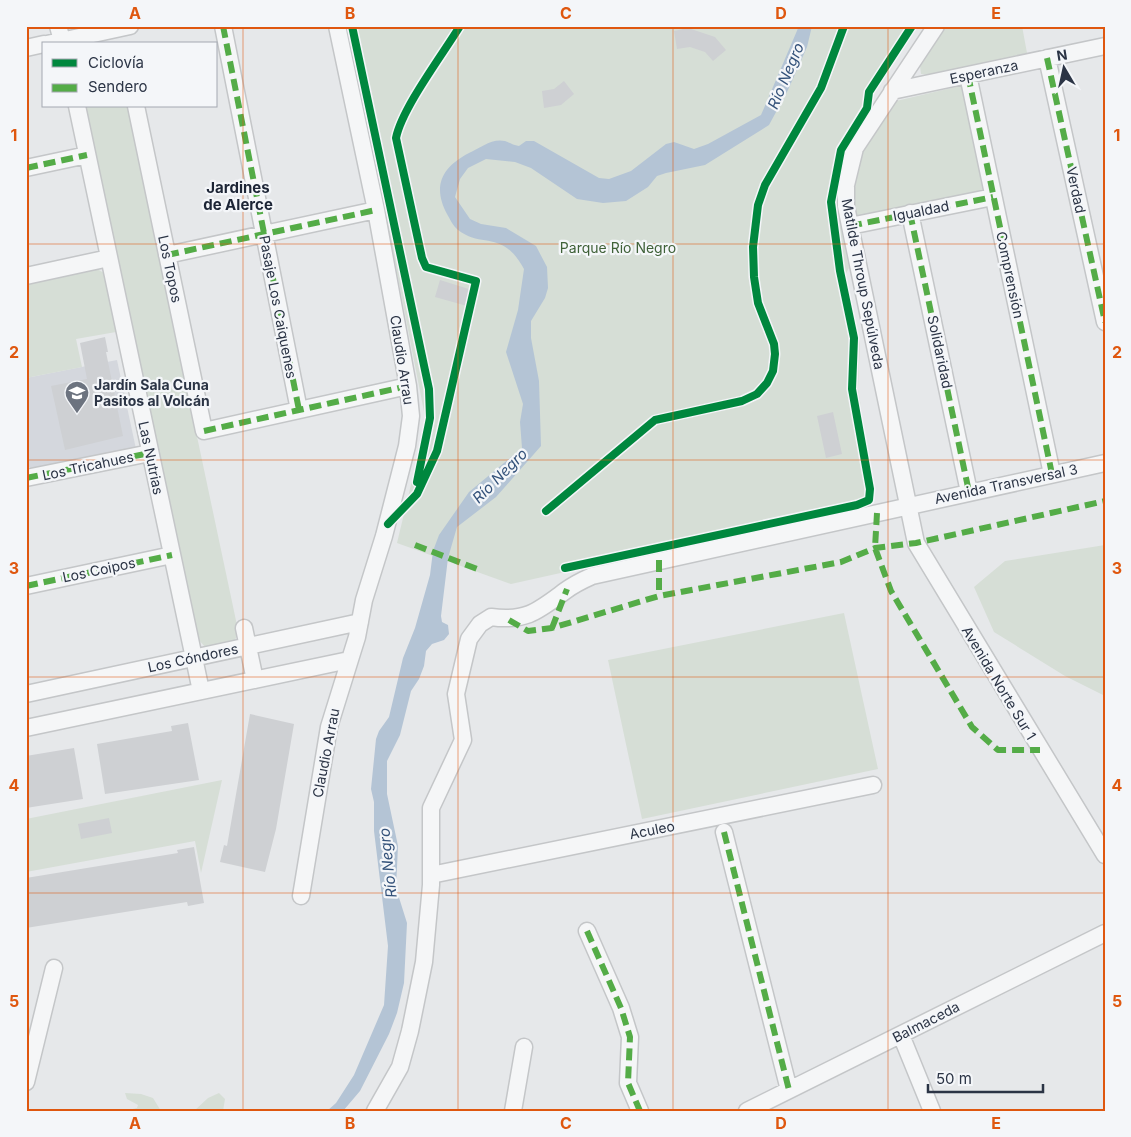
<svg xmlns="http://www.w3.org/2000/svg" width="1131" height="1137" font-family="Inter,sans-serif">
	<style>
		.built { fill: #d4d7dd }
		.green { fill: #d6ded6 }
		.water { fill: #b4c4d5 }
		.building { fill: #ced0d3 }
		.lines { fill: none; stroke-linecap: round; stroke-linejoin: round }
		.minor-casing { stroke: #c4c6c8; stroke-width: 19 }
		.minor { stroke: #f5f6f7; stroke-width: 16 }
		.quiet { stroke: #54ac47; stroke-width: 6; stroke-dasharray: 12 6; stroke-linecap: butt }
		.cycleway-casing { stroke: #f4f6f9; stroke-width: 11 }
		.cycleway { stroke: #00873e; stroke-width: 8 }
		.grid { fill: none; stroke: #df570f; stroke-width: 1; stroke-opacity: 0.55 }
		.labels { text-anchor: middle; stroke-width: 4.5; stroke-linejoin: round; paint-order: stroke }
		.street-label { font-size: 14px; fill: #2b3445; stroke: #f4f6f9 }
		.park-label { font-size: 14px; fill: #3f6138; stroke: #f4f6f9 }
		.poi-label { font-size: 14px; font-weight: bold; fill: #2b3445; stroke: #f4f6f9; text-anchor: start }
		.water-label { font-size: 15px; font-style: italic; fill: #34527a; stroke: #f4f6f9 }
		.neighbourhood-label { font-size: 15px; font-weight: bold; fill: #1d2536; stroke: #f4f6f9 }
		.neatline { fill: none; stroke: #df570f; stroke-width: 2 }
		.grid-label { font-size: 16px; text-anchor: middle; font-weight: bold; fill: #df570f }
	</style>
	<rect width="100%" height="100%" fill="#e6e8ea"/>
	<!-- built -->
	<path class="built" d="M 117,360 L 136,449 L 33,470 L 26,464 L 26,378 Z"/>
	<!-- green -->
	<path class="green" d="M 349,26 L 917,26 L 873,91 L 872,105 L 844,152 L 836,203 L 849,268 L 845,275 L 860,343 L 858,389 L 875,493 L 873,500 L 867,505 L 511,584 L 397,543 L 426,422 Z
		M 947,26 L 1022,26 L 1027,53 L 930,75 L 921,74 L 920,66 Z
		M 960,86 L 963,88 L 986,184 L 980,195 L 858,218 L 854,215 C 853,196 853,171 861,153 C 869,135 885,117 896,101 Z
		M 85,106 L 127,106 L 238,630 L 235,641 L 206,648 L 198,639 Z
		M 97,269 L 104,273 L 116,332 L 76,339 L 82,367 L 26,378 L 26,283 Z
		M 1105,545 L 1105,696 L 1065,676 L 994,632 L 974,587 L 1005,561 Z
		M 844,613 L 878,769 L 642,819 L 608,660 Z
		M 222,780 L 201,873 L 195,841 L 26,872 L 26,819 Z
		M 125,1093 L 141,1094 L 153,1098 L 161,1111 L 124,1111 L 137,1108 L 138,1105 L 127,1099 Z
		M 219,1093 L 225,1099 L 223,1111 L 194,1111 L 208,1098 Z"/>
	<!-- water -->
	<path class="water" d="M 799,26 L 812,26 L 807,47 L 788,90 L 769,125 L 705,165 L 666,173 L 657,176 L 648,187 L 626,201 L 603,203 L 577,199 L 531,168 L 515,162 L 486,159 L 468,168 L 460,179 L 455,197 L 470,219 L 481,224 L 506,228 L 536,246 L 547,267 L 548,288 L 545,298 L 531,321 L 531,338 L 539,381 L 541,446 L 496,497 L 457,527 L 448,558 L 441,616 L 442,622 L 448,625 L 449,634 L 444,640 L 432,644 L 426,651 L 424,666 L 419,679 L 411,691 L 400,735 L 387,761 L 387,794 L 398,846 L 396,888 L 407,923 L 404,983 L 397,1013 L 389,1034 L 360,1091 L 343,1111 L 327,1111 L 336,1103 L 354,1075 L 384,1005 L 388,946 L 374,831 L 374,802 L 371,789 L 376,739 L 379,731 L 389,717 L 403,658 L 415,628 L 430,575 L 433,551 L 439,535 L 469,492 L 522,448 L 520,422 L 523,404 L 506,352 L 518,310 L 524,269 C 502,229 483,249 458,230 C 453,226 450,219 447,214 C 432,186 442,167 469,153 C 480,148 492,138 505,141 C 510,143 513,145 519,146 L 526,141 L 534,141 L 599,178 L 609,179 L 631,171 L 666,144 L 674,142 L 694,149 L 708,144 L 761,115 Z"/>
	<!-- building -->
	<path class="building" d="M 688,28 L 715,37 L 726,50 L 713,61 L 705,52 L 690,47 L 677,49 L 674,31 Z
		M 564,81 L 574,94 L 561,105 L 544,108 L 542,91 L 554,89 Z
		M 440,280 L 472,290 L 467,306 L 435,297 Z
		M 105,337 L 108,352 L 106,352 L 123,436 L 65,450 L 51,386 L 87,379 L 80,343 Z
		M 833,412 L 842,454 L 826,458 L 817,416 Z
		M 250,714 L 294,724 L 276,829 L 265,872 L 220,862 L 224,845 L 227,846 Z
		M 188,723 L 199,780 L 105,794 L 97,744 L 172,731 L 171,726 Z
		M 74,748 L 83,799 L 26,808 L 26,756 Z
		M 109,818 L 112,833 L 81,839 L 78,824 Z
		M 194,847 L 204,903 L 188,906 L 187,902 L 26,928 L 26,878 L 178,853 L 177,850 Z"/>
	<g class="lines">
		<defs>
			<path id="minor" d="M 58,26 L 63,44
				M 223,26 L 299,410
				M 936,26 L 855,148 L 846,185 L 846,206 L 850,226 L 916,543 L 1105,855
				M 47,44 L 130,26
				M 26,48 L 44,44
				M 1047,58 L 1105,322
				M 968,75 L 1052,474
				M 892,91 L 1105,46
				M 77,106 L 201,691
				M 136,106 L 204,431 L 408,386
				M 26,168 L 87,155
				M 910,213 L 969,492
				M 850,226 L 993,197
				M 167,255 L 376,210
				M 26,276 L 109,258
				M 26,478 L 150,453
				M 26,586 L 172,555
				M 244,628 L 255,680
				M 26,694 L 360,622
				M 26,728 L 349,660
				M 724,832 L 789,1090
				M 431,875 L 873,785
				M 301,896 L 329,727 L 357,637 L 364,600 L 384,536 L 407,446 L 411,416 L 408,386 L 376,210 L 337,26
				M 587,931 L 621,1008 L 630,1037 L 628,1083 L 640,1111
				M 901,1035 L 932,1111
				M 26,1082 L 54,968
				M 375,1111 L 400,1067 L 410,1031 L 424,962 L 431,885 L 431,808 L 463,740 L 456,694 L 469,639 L 480,624 L 491,617 C 526,622 538,611 565,591 C 573,585 583,580 592,576 L 1105,463
				M 513,1111 L 524,1047
				M 747,1111 L 1105,933"/>
		</defs>
		<!-- minor casing -->
		<use href="#minor" class="minor-casing"/>
		<!-- minor -->
		<use href="#minor" class="minor"/>
		<!-- quiet -->
		<path class="quiet" d="M 223,26 L 299,410
			M 1047,58 L 1105,322
			M 968,75 L 1052,474
			M 26,168 L 87,155
			M 910,213 L 969,492
			M 850,226 L 993,197
			M 167,255 L 376,210
			M 204,431 L 408,386
			M 26,478 L 150,453
			M 877,513 L 875,548 L 891,591 L 972,727 L 998,750 L 1040,750
			M 415,545 L 477,569
			M 659,560 L 659,596
			M 26,586 L 172,555
			M 509,620 L 528,631 L 552,628 L 659,596 L 841,562 L 875,548 L 916,543 L 1105,501
			M 552,628 L 567,589
			M 724,832 L 789,1090
			M 587,931 L 621,1008 L 630,1037 L 628,1083 L 640,1111"/>
		<defs>
			<path id="cycleway" d="M 352,26 L 429,389 L 430,418 L 417,482
				M 546,511 L 655,420 L 742,401 L 757,394 L 767,383 L 773,371 L 775,354 L 774,344 L 758,303 L 754,277 L 753,247 L 758,205 L 765,185 L 821,88 L 844,26
				M 388,524 L 417,494 L 437,451 L 476,281 L 426,267 L 422,258 L 396,138 C 402,108 443,54 460,26
				M 565,568 L 857,505 L 869,500 L 870,489 L 852,389 L 854,338 L 840,271 L 831,202 L 841,150 L 867,108 L 869,92 L 912,26"/>
		</defs>
		<!-- cycleway casing -->
		<use href="#cycleway" class="cycleway-casing"/>
		<!-- cycleway -->
		<use href="#cycleway" class="cycleway"/>
	</g>
	<!-- grid -->
	<path class="grid" d="M 243,26 L 243,1111M 458,26 L 458,1111M 673,26 L 673,1111M 888,26 L 888,1111M 26,244 L 1105,244M 26,460 L 1105,460M 26,677 L 1105,677M 26,893 L 1105,893"/>
	<!-- icons -->
	<defs>
		<symbol id="school-pin" viewBox="-11 -11 22 30"><path d="M0 17L-7.5 6A9.5 9.5 0 1 1 7.5 6Z" fill="#6c737f" stroke="#f4f6f9"/><path d="M0-5L7-2L0 1L-7-2ZM-4 1L0 2.5L4 1V4Q0 6-4 4Z" fill="#fff"/></symbol>
	</defs>
	<g fill-rule="evenodd">
		<use href="#school-pin" x="63" y="379" width="28" height="38"/>
	</g>
	<g class="labels">
		<!-- street labels -->
		<g class="street-label">
			<text transform="translate(984 72) rotate(-12)" y="5">Esperanza</text>
			<text transform="translate(1076 190) rotate(78)" y="5">Verdad</text>
			<text transform="translate(921 211) rotate(-11)" y="5">Igualdad</text>
			<text transform="translate(170 269) rotate(78)" y="5">Los Topos</text>
			<text transform="translate(1010 275) rotate(78)" y="5">Comprensión</text>
			<text transform="translate(863 284) rotate(79)" y="5">Matilde Throup Sepúlveda</text>
			<text transform="translate(278 307) rotate(79)" y="5">Pasaje Los Caiquenes</text>
			<text transform="translate(940 352) rotate(78)" y="5">Solidaridad</text>
			<text transform="translate(402 360) rotate(81)" y="5">Claudio Arrau</text>
			<text transform="translate(151 458) rotate(78)" y="5">Las Nutrias</text>
			<text transform="translate(88 466) rotate(-12)" y="5">Los Tricahues</text>
			<text transform="translate(1006 484) rotate(-12)" y="5">Avenida Transversal 3</text>
			<text transform="translate(99 570) rotate(-12)" y="5">Los Coipos</text>
			<text transform="translate(193 658) rotate(-12)" y="5">Los Cóndores</text>
			<text transform="translate(999 683) rotate(59)" y="5">Avenida Norte Sur 1</text>
			<text transform="translate(326 753) rotate(-79)" y="5">Claudio Arrau</text>
			<text transform="translate(652 830) rotate(-11)" y="5">Aculeo</text>
			<text transform="translate(926 1022) rotate(-27)" y="5">Balmaceda</text>
		</g>
		<!-- park labels -->
		<g class="park-label">
			<text x="618" y="253">Parque Río Negro</text>
		</g>
		<!-- poi labels -->
		<g class="poi-label">
			<text x="94" y="390">Jardín Sala Cuna<tspan x="94" dy="16">Pasitos al Volcán</tspan></text>
		</g>
		<!-- water labels -->
		<g class="water-label">
			<text transform="translate(786 76) rotate(-67)" y="5">Río Negro</text>
			<text transform="translate(500 476) rotate(-45)" y="5">Río Negro</text>
			<text transform="translate(388 863) rotate(-96)" y="5">Río Negro</text>
		</g>
		<!-- neighbourhood labels -->
		<g class="neighbourhood-label">
			<text x="238" y="193">Jardines<tspan x="238" dy="17">de Alerce</tspan></text>
		</g>
	</g>
	<!-- border -->
	<rect width="1131" height="1137" fill="none" stroke="#f4f6f9" stroke-width="55"/>
	<!-- legend -->
	<rect x="42" y="42" width="175" height="65" fill="#f4f6f9" stroke="#a4a8b1"/>
	<rect x="52" y="59" width="25" height="8" fill="#00873e" stroke="#a4a8b1"/>
	<text x="88" y="68" font-size="15" fill="#2b3445">Ciclovía</text>
	<rect x="52" y="84" width="25" height="8" fill="#54ac47" stroke="#a4a8b1"/>
	<text x="88" y="92" font-size="15" fill="#2b3445">Sendero</text>
	<!-- north arrow -->
	<g transform="translate(1064 68) rotate(351)" stroke="#f4f6f9" stroke-width="4" paint-order="stroke">
	<path d="M0-4L9 19L0 12L-9 19Z" fill="#2b3445"/>
	<text y="-8" font-size="14" font-weight="bold" text-anchor="middle" fill="#2b3445">N</text>
	</g>
	<!-- scale -->
	<path d="M928 1084v8h115v-8" fill="none" stroke="#2b3445" stroke-width="2.5"/>
	<text x="936" y="1084" font-size="15" fill="#2b3445" stroke="#f4f6f9" stroke-width="4" paint-order="stroke">50 m</text>
	<rect x="28" y="28" width="1076" height="1082" class="neatline"/>
	<g class="grid-label">
		<text x="135" y="19">A</text>
		<text x="350" y="19">B</text>
		<text x="566" y="19">C</text>
		<text x="781" y="19">D</text>
		<text x="996" y="19">E</text>
		<text x="14" y="141">1</text>
		<text x="1117" y="141">1</text>
		<text x="14" y="358">2</text>
		<text x="1117" y="358">2</text>
		<text x="14" y="574">3</text>
		<text x="1117" y="574">3</text>
		<text x="14" y="791">4</text>
		<text x="1117" y="791">4</text>
		<text x="14" y="1007">5</text>
		<text x="1117" y="1007">5</text>
		<text x="135" y="1129">A</text>
		<text x="350" y="1129">B</text>
		<text x="566" y="1129">C</text>
		<text x="781" y="1129">D</text>
		<text x="996" y="1129">E</text>
	</g>
</svg>
